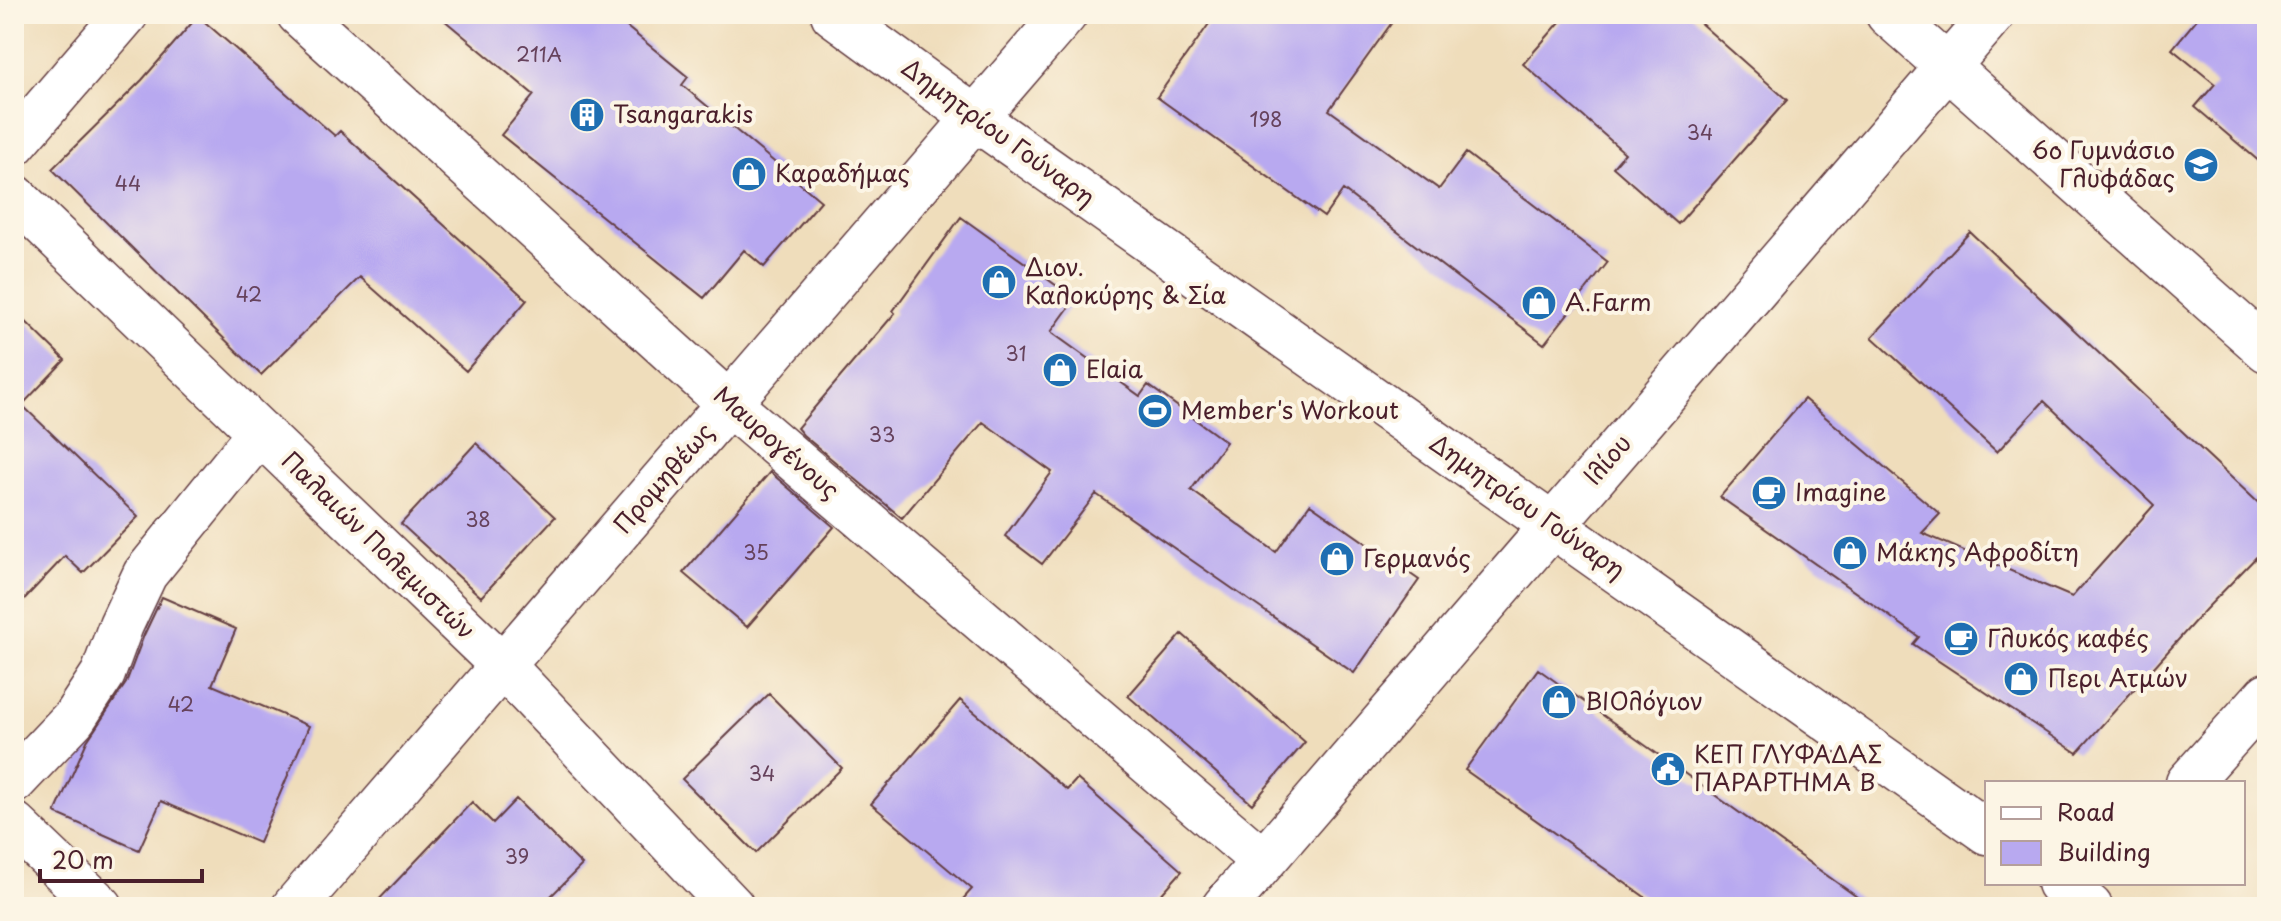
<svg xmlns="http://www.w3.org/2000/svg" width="2281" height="921" font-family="'Playpen Sans',sans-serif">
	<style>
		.building { fill: #b8a9f0 }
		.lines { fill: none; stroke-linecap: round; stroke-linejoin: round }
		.minor-casing { stroke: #633c41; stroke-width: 47 }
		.major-casing { stroke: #633c41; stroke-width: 47 }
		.minor { stroke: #fff; stroke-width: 44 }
		.major { stroke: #fff; stroke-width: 44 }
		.labels { text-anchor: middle; stroke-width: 8; stroke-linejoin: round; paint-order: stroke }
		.number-label { font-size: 20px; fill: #66425c }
		.poi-label { font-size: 24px; fill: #4a1f2b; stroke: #fcf5e5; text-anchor: start }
		.street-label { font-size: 24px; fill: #4a1f2b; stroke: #fcf5e5 }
	</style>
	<rect width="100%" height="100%" fill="#fcf5e5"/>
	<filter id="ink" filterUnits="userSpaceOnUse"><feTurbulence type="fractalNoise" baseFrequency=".0125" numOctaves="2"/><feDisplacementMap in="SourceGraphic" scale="16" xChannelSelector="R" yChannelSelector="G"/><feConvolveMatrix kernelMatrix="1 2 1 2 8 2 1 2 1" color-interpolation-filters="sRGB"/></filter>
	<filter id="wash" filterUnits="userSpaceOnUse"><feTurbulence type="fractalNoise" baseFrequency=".006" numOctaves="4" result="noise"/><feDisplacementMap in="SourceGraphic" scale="32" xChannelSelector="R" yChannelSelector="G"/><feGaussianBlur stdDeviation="1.8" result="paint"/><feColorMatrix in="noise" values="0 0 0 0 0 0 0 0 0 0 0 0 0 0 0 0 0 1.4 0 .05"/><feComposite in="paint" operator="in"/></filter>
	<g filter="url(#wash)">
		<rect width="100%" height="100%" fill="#efddbb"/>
		<g id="blocks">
			<!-- building -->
			<path class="building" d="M 437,14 L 611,14 L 688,77 L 682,85 L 821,201 L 764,267 L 744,250 L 704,298 L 501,135 L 534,95 Z
				M 1216,14 L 1398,14 L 1329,110 L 1439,189 L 1466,153 L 1608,262 L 1544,344 L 1343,190 L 1324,217 L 1157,97 Z
				M 1567,14 L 1690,14 L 1787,100 L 1678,224 L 1613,167 L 1625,153 L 1523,64 Z
				M 2201,14 L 2267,14 L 2267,168 L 2195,107 L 2215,84 L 2172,49 Z
				M 198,16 L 335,136 L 340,131 L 527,300 L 466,371 L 360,277 L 261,375 L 52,169 L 142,80 Z
				M 961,217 L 1075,299 L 1051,332 L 1140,396 L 1148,385 L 1226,442 L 1191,490 L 1276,552 L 1310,504 L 1419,580 L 1354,673 L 1096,494 L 1042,564 L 1005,536 L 1052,472 L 983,422 L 902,518 L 803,435 L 797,428 L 895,313 L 893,311 Z
				M 1970,232 L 2267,511 L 2267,546 L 2205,610 L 2077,753 L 1913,644 L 1919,637 L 1720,497 L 1804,399 L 1940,514 L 1922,533 L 2072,597 L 2154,505 L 2044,401 L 1997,452 L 1872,337 Z
				M 14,310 L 65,360 L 22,405 L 138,517 L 83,573 L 65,556 L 14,610 Z
				M 476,443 L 555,517 L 481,597 L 401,524 Z
				M 770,472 L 834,527 L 747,627 L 683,573 Z
				M 162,597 L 236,629 L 212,685 L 309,726 L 259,843 L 161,801 L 139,850 L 55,813 L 87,741 L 126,683 L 144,635 Z
				M 1182,634 L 1305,742 L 1252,804 L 1128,696 Z
				M 1538,669 L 1656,753 L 1871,907 L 1659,907 L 1465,770 Z
				M 769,694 L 842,768 L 756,853 L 682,779 Z
				M 960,700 L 1067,790 L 1077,779 L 1182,871 L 1150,907 L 956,907 L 972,889 L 871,804 Z
				M 516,799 L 582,865 L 540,907 L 372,907 L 472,802 L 493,823 Z"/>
		</g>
	</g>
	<g filter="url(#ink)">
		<use href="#blocks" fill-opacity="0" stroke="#633c41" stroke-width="2"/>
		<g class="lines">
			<defs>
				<path id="minor" d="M 299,14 L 729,404 L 1263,861
					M 1888,14 L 2267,350
					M 14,144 L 126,14
					M 14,196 L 502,665 L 732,907
					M 14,781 L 74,718 L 103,674 L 121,625 L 145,574 L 260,432
					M 2188,783 L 2267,695
					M 14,824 L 101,907
					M 294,907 L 1065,14
					M 1224,907 L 1993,14"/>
				<path id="major" d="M 833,14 L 975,118 L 1987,832
					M 2059,883 L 2090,907"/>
			</defs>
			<!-- minor casing -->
			<use href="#minor" class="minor-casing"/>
			<!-- major casing -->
			<use href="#major" class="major-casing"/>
			<!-- minor -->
			<use href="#minor" class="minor"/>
			<!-- major -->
			<use href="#major" class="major"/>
		</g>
	</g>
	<!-- icons -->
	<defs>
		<symbol id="building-disc" viewBox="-11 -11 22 22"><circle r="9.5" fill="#1f6fb2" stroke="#fcf5e5"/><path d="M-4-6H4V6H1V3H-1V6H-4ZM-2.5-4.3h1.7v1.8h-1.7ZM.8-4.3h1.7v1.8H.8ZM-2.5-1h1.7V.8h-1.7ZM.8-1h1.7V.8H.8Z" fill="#fff"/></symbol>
		<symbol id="school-disc" viewBox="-11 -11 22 22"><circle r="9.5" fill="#1f6fb2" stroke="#fcf5e5"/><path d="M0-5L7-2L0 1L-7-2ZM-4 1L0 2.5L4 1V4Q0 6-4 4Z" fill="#fff"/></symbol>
		<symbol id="shop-disc" viewBox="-11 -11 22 22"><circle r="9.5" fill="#1f6fb2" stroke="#fcf5e5"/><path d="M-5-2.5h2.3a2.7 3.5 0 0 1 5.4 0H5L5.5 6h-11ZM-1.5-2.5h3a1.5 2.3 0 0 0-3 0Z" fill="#fff"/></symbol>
		<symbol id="stadium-disc" viewBox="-11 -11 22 22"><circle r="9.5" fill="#1f6fb2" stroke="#fcf5e5"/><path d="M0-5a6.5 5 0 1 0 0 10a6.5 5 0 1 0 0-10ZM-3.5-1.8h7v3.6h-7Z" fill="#fff"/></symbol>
		<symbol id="cafe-disc" viewBox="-11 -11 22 22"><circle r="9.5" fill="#1f6fb2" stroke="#fcf5e5"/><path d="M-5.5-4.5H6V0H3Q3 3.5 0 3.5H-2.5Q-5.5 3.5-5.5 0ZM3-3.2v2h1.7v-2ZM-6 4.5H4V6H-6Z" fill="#fff"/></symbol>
		<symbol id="civic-disc" viewBox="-11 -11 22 22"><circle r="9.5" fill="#1f6fb2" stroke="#fcf5e5"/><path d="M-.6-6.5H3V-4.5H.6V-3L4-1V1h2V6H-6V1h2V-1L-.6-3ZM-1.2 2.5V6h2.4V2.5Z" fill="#fff"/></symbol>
	</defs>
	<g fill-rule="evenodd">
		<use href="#building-disc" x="567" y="95" width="40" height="40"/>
		<use href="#school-disc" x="2181" y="145" width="40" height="40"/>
		<use href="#shop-disc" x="729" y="154" width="40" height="40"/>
		<use href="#shop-disc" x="979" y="262" width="40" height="40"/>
		<use href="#shop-disc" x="1519" y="283" width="40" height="40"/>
		<use href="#shop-disc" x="1040" y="350" width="40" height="40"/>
		<use href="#stadium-disc" x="1135" y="391" width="40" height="40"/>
		<use href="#cafe-disc" x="1749" y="473" width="40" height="40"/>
		<use href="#shop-disc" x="1830" y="533" width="40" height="40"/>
		<use href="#shop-disc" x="1317" y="539" width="40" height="40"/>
		<use href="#cafe-disc" x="1941" y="619" width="40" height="40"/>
		<use href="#shop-disc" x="2001" y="659" width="40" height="40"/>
		<use href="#shop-disc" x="1539" y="682" width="40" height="40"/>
		<use href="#civic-disc" x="1648" y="749" width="40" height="40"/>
	</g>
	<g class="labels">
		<!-- number labels -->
		<g class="number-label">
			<text x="539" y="62">211Α</text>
			<text x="1266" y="127">198</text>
			<text x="1700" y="140">34</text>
			<text x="128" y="191">44</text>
			<text x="249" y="302">42</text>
			<text x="1016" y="361">31</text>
			<text x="882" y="442">33</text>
			<text x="478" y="527">38</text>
			<text x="756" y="560">35</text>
			<text x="181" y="712">42</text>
			<text x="762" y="781">34</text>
			<text x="517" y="864">39</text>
		</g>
		<!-- poi labels -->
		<g class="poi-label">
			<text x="613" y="123">Tsangarakis</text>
			<text x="2175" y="159" text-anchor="end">6ο Γυμνάσιο<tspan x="2175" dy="28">Γλυφάδας</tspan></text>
			<text x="775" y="182">Καραδήμας</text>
			<text x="1025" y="276">Διον.<tspan x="1025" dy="28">Καλοκύρης &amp; Σία</tspan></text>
			<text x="1565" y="311">A.Farm</text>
			<text x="1086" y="378">Elaia</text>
			<text x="1181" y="419">Member's Workout</text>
			<text x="1795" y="501">Imagine</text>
			<text x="1876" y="561">Μάκης Αφροδίτη</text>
			<text x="1363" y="567">Γερμανός</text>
			<text x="1987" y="647">Γλυκός καφές</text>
			<text x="2047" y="687">Περι Ατμών</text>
			<text x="1585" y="710">ΒΙΟλόγιον</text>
			<text x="1694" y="763">ΚΕΠ ΓΛΥΦΑΔΑΣ<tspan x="1694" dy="28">ΠΑΡΑΡΤΗΜΑ Β</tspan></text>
		</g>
		<!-- street labels -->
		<g class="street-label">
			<text transform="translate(998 133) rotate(36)" y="8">Δημητρίου Γούναρη</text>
			<text transform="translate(776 443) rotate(41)" y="8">Μαυρογένους</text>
			<text transform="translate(1608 460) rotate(-49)" y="8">Ιλίου</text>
			<text transform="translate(664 479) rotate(-49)" y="8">Προμηθέως</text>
			<text transform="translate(1527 507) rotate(35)" y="8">Δημητρίου Γούναρη</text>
			<text transform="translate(378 546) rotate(44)" y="8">Παλαιών Πολεμιστών</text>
		</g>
	</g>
	<!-- margin -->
	<rect width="2281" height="921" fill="none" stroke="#fcf5e5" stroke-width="48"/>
	<!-- legend -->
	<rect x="1985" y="781" width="260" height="104" fill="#fcf5e5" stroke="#b59f9b" stroke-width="2"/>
	<rect x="2001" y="807" width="40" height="12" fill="#ffffff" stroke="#b59f9b" stroke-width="2"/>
	<text x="2057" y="821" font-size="24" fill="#4a1f2b">Road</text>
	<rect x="2001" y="841" width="40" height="24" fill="#b8a9f0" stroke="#b59f9b" stroke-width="2"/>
	<text x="2057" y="861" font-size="24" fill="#4a1f2b">Building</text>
	<!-- scale -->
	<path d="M40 869v12h162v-12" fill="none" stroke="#4a1f2b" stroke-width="4"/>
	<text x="52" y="869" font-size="24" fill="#4a1f2b" stroke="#fcf5e5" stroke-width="6" paint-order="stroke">20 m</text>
</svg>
